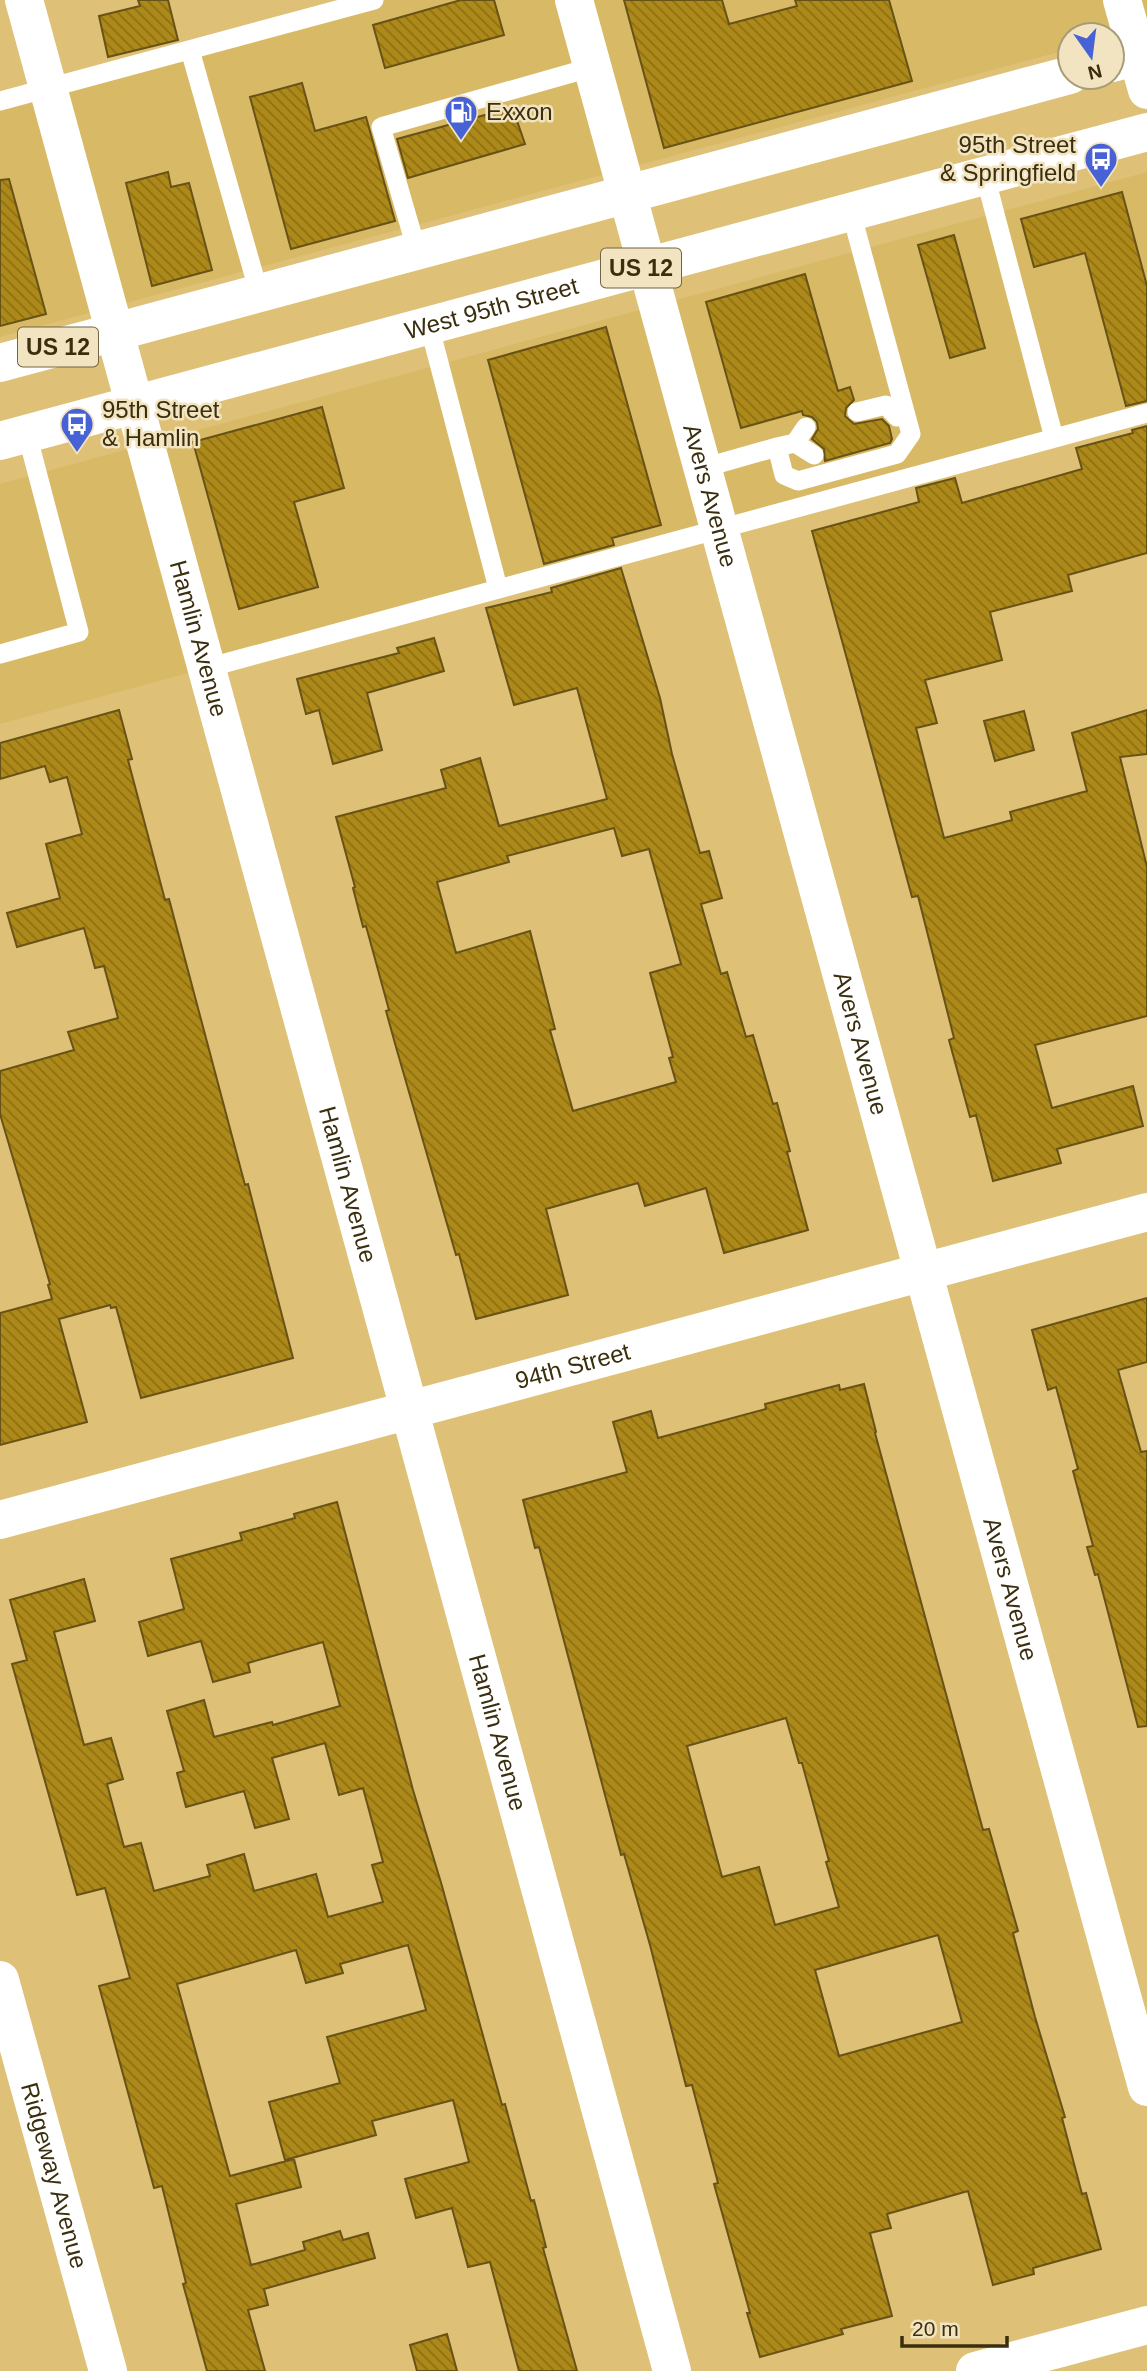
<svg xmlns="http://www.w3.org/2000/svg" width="1147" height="2371" font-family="Arial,sans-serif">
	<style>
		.built { fill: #d8b965 }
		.building { fill: url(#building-back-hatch); stroke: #675217; stroke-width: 2; fill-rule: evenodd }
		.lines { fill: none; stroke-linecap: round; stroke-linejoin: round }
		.service { stroke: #fff; stroke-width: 19 }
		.minor { stroke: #fff; stroke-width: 38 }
		.primary { stroke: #fff; stroke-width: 38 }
		.labels { text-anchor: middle; stroke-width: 5; stroke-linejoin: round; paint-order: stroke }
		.shield { fill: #f2e4c0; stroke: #716543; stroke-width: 2 }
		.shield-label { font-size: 23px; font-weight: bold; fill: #3a2e0e }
		.poi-label { font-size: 24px; fill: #3a2e0e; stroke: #f2e4c0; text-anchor: start }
		.street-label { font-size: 24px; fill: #3a2e0e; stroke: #f2e4c0 }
	</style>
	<defs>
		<pattern id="building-back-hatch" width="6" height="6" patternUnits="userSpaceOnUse" patternTransform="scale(1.75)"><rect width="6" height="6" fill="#ac8919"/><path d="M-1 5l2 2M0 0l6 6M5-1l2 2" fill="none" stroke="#8d7015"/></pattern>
	</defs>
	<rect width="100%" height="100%" fill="#dec176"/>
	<!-- built -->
	<path class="built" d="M 374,0 L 1147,0 L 1147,28 L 1112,37 L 1112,35 L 1070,35 L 1070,49 L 0,337 L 0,101 Z
		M 1147,172 L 1147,413 L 0,724 L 0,484 Z"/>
	<!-- building -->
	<path class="building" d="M 138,0 L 168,0 L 178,40 L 108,57 L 99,16 L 140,6 Z
		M 461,0 L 494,0 L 504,35 L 385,68 L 373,25 Z
		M 624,0 L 722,0 L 729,24 L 797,6 L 795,0 L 889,0 L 912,81 L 664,148 Z
		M 302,83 L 315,131 L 366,117 L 395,221 L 291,249 L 250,97 Z
		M 503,110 L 514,112 L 525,144 L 408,178 L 397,139 Z
		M 168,172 L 171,187 L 189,183 L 212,270 L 152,286 L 126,183 Z
		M 9,179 L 46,314 L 0,326 L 0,180 Z
		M 1122,192 L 1147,286 L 1147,401 L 1126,406 L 1085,253 L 1034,267 L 1021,219 Z
		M 954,235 L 985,348 L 950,358 L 918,245 Z
		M 805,274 L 838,391 L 850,387 L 854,400 L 846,408 L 845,416 L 854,424 L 882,419 L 889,426 L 892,439 L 890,443 L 825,461 L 824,449 L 812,439 L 818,429 L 817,422 L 812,417 L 803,415 L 802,411 L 741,428 L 706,302 Z
		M 606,327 L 661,525 L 612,538 L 614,545 L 544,564 L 488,360 Z
		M 322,407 L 344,488 L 294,502 L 318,587 L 239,609 L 193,442 Z
		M 1147,426 L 1147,553 L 1068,575 L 1072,591 L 990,612 L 1002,660 L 925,680 L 937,723 L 916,728 L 944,838 L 1012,820 L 1010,812 L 1087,791 L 1072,733 L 1147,710 L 1147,754 L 1120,757 L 1147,867 L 1147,1016 L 1035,1045 L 1052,1108 L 1133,1086 L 1143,1126 L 1057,1149 L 1061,1163 L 993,1181 L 976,1115 L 970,1117 L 949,1040 L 954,1038 L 918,896 L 912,897 L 812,531 L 919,502 L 916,488 L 955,478 L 962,503 L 1082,469 L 1076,448 L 1133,433 L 1132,430 Z
		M 621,568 L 660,698 L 672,754 L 700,853 L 709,851 L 722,898 L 701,904 L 721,974 L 727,972 L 746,1037 L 753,1035 L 773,1104 L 777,1103 L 790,1151 L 787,1152 L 808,1230 L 724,1253 L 706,1188 L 645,1206 L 638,1183 L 546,1209 L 568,1295 L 476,1319 L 459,1254 L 456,1255 L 396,1047 L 386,1011 L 389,1010 L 366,926 L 363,927 L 353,888 L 355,887 L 336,817 L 446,788 L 441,770 L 480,758 L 499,826 L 607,799 L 577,688 L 514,705 L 486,608 L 552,592 L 551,588 ZM 614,828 L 622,856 L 649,849 L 681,964 L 650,973 L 673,1057 L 669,1058 L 676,1082 L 573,1111 L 550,1030 L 555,1029 L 530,931 L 456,953 L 437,882 L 509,862 L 507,856 Z
		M 434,638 L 444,671 L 367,693 L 382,750 L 333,764 L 319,710 L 306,714 L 297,679 L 399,653 L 397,648 Z
		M 119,710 L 132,759 L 128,760 L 165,900 L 169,899 L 245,1185 L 248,1184 L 258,1223 L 293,1358 L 141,1398 L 116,1307 L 111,1308 L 110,1305 L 59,1319 L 87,1422 L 0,1445 L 0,1313 L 52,1299 L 48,1285 L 50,1284 L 0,1114 L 0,1071 L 74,1050 L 68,1032 L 118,1018 L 104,966 L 95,968 L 84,928 L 17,947 L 7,913 L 60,898 L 46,844 L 82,834 L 67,777 L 50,782 L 45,766 L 0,779 L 0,743 Z
		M 1024,711 L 1034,750 L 995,761 L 984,721 Z
		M 1147,1298 L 1147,1362 L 1118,1370 L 1141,1452 L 1147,1451 L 1147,1726 L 1138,1727 L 1098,1574 L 1095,1575 L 1087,1547 L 1093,1546 L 1073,1471 L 1078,1469 L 1056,1387 L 1048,1390 L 1032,1330 Z
		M 864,1384 L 876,1432 L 875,1433 L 983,1830 L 989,1829 L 1018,1931 L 1013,1933 L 1035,2017 L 1065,2117 L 1062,2118 L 1082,2194 L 1086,2193 L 1101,2249 L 1033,2268 L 1034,2274 L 993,2285 L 968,2191 L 887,2214 L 891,2228 L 870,2233 L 892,2316 L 841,2329 L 843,2334 L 760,2357 L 747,2313 L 750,2313 L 714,2184 L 718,2183 L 692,2085 L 686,2086 L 650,1945 L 624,1854 L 621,1855 L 539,1547 L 535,1548 L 523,1500 L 627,1472 L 613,1422 L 651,1411 L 658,1438 L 766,1409 L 765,1404 L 839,1385 L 840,1390 ZM 786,1718 L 799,1763 L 802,1763 L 829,1861 L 826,1862 L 839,1907 L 775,1925 L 759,1867 L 722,1877 L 687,1746 ZM 938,1935 L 962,2022 L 839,2056 L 815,1970 Z
		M 337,1502 L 413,1790 L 442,1886 L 502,2105 L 505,2104 L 531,2201 L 534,2200 L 546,2247 L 543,2248 L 577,2371 L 519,2371 L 490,2262 L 468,2267 L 452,2208 L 416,2218 L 405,2179 L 469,2162 L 453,2100 L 372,2121 L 376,2135 L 285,2160 L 269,2102 L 340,2083 L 327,2037 L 426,2010 L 408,1945 L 340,1964 L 343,1973 L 306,1983 L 296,1950 L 177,1984 L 230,2176 L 294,2159 L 301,2187 L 236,2204 L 251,2265 L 305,2250 L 303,2242 L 340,2231 L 343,2240 L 368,2233 L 375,2258 L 264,2289 L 268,2305 L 248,2310 L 265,2371 L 207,2371 L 183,2284 L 186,2283 L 162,2186 L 154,2188 L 99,1986 L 130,1978 L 105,1888 L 77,1895 L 12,1664 L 27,1660 L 10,1600 L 84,1579 L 95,1621 L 54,1632 L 84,1745 L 111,1738 L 123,1779 L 107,1784 L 124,1847 L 141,1843 L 154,1891 L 210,1876 L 207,1865 L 244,1854 L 254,1891 L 316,1874 L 328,1917 L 383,1902 L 372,1865 L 383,1862 L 363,1788 L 339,1795 L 325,1743 L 272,1758 L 289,1819 L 255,1828 L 244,1791 L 186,1807 L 177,1773 L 184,1771 L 167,1711 L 204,1700 L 214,1737 L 272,1722 L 273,1725 L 340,1706 L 323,1642 L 248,1663 L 250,1672 L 213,1682 L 201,1641 L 148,1656 L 139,1622 L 184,1609 L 171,1559 L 242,1540 L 240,1533 L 295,1518 L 294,1514 Z
		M 447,2334 L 457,2371 L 417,2371 L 410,2345 Z"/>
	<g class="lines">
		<!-- service -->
		<path class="service" d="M 190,50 L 259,293
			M 0,101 L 374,0
			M 985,176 L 1054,438
			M 417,251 L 381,127 L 593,67
			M 429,325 L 498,588
			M 857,412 L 886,405 L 897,417
			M 795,443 L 806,427
			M 777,447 L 795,443 L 814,455
			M 703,468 L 777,447 L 784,475 L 798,481 L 897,454 L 911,434 L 851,212
			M 0,654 L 79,632 L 27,434
			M 207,668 L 1147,413"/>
		<!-- minor -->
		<g class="minor">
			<path id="s1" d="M 24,0 L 672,2371"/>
			<path id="s2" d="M 574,0 L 1147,2087"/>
			<path d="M 1122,0 L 1147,90"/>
			<path id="s3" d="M 0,1520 L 1147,1212"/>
			<path id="s4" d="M 0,1980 L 108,2371"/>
			<path d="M 975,2371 L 1147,2325"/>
		</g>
		<!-- primary -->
		<g class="primary">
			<path d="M 1112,63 L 1147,54"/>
			<path d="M 0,363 L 1070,75"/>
			<path id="s5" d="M 0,441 L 1147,132"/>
		</g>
	</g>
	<!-- icons -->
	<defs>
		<symbol id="fuel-pin" viewBox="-11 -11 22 30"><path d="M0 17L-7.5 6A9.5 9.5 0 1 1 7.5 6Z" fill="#4662d5" stroke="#f2e4c0"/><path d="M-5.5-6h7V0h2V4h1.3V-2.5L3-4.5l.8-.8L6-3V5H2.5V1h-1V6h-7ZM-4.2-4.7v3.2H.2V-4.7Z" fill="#fff"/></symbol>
		<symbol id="bus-pin" viewBox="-11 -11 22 30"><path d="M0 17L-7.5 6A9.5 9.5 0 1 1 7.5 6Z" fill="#4662d5" stroke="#f2e4c0"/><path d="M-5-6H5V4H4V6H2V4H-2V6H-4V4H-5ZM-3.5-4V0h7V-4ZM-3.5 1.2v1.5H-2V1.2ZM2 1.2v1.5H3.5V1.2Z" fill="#fff"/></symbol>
	</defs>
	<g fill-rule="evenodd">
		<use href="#fuel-pin" x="442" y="93" width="38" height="52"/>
		<use href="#bus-pin" x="1082" y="140" width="38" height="52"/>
		<use href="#bus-pin" x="58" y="405" width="38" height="52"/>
	</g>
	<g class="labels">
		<!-- shield labels -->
		<g class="shield">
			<rect x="601" y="248.5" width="80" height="39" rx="5"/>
			<rect x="18" y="327.5" width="80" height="39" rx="5"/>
		</g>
		<g class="shield-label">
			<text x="641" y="276">US 12</text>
			<text x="58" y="355">US 12</text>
		</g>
		<!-- poi labels -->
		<g class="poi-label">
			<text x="486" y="120">Exxon</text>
			<text x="1076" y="153" text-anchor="end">95th Street<tspan x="1076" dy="28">&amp; Springfield</tspan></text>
			<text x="102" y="418">95th Street<tspan x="102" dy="28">&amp; Hamlin</tspan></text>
		</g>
		<!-- street labels -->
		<g class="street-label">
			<text dy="8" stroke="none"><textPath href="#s5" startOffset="509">West 95th Street</textPath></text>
			<text dy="8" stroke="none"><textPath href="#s2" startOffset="514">Avers Avenue</textPath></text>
			<text dy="8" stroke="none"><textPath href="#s1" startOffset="662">Hamlin Avenue</textPath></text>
			<text dy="8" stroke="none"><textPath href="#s2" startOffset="1082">Avers Avenue</textPath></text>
			<text dy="8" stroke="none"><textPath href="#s1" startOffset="1228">Hamlin Avenue</textPath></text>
			<text dy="8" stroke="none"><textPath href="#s3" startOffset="593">94th Street</textPath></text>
			<text dy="8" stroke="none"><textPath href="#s2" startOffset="1648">Avers Avenue</textPath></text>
			<text dy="8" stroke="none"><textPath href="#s1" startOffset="1796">Hamlin Avenue</textPath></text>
			<text dy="8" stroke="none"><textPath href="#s4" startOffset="203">Ridgeway Avenue</textPath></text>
		</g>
	</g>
	<!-- north arrow -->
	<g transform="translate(1091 56) rotate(166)"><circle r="33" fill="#f2e4c0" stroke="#a89b79" stroke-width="2"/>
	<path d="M0-5L12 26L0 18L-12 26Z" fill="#4662d5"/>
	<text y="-10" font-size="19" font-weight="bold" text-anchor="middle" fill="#3a2e0e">N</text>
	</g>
	<!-- scale -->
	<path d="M902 2336v10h105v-10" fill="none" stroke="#3a2e0e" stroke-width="3.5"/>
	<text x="912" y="2336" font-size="21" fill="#3a2e0e" stroke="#f2e4c0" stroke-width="5" paint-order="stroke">20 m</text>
</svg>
